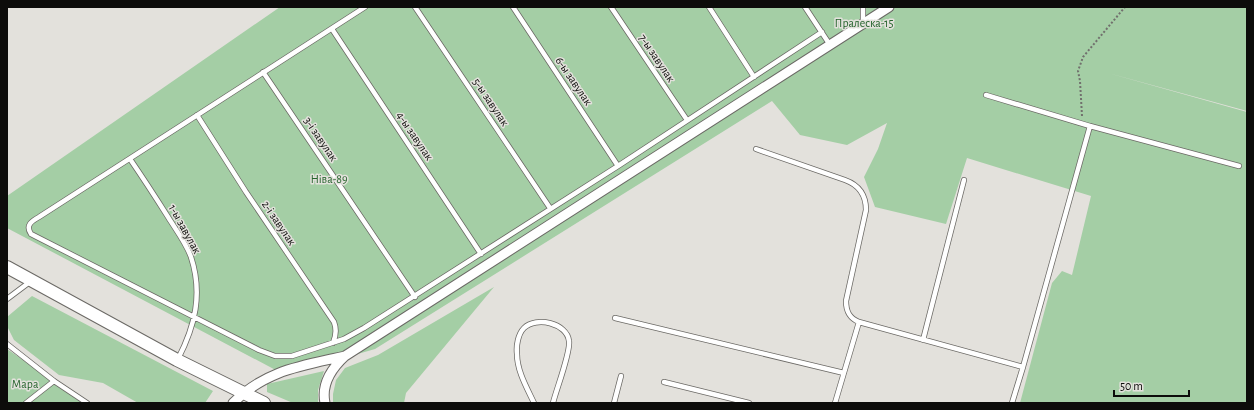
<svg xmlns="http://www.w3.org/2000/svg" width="1254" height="410" font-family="'Alegreya Sans',sans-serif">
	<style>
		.green { fill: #a4cea5 }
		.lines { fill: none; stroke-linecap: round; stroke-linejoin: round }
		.service-casing { stroke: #6b6965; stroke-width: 6 }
		.minor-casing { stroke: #6b6965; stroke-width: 11 }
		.tertiary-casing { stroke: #6b6965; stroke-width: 14 }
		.path { stroke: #71706d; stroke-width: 2; stroke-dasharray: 2 2; stroke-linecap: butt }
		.service { stroke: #fff; stroke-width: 4.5 }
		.minor { stroke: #fff; stroke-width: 9 }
		.tertiary { stroke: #fff; stroke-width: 12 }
		.labels { text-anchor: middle; stroke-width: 3; stroke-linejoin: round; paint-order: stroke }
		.park-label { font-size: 12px; fill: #24632b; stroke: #e3e1dc }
		.street-label { font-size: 12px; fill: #0c0c0a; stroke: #e3e1dc }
	</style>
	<rect width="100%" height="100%" fill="#e3e1dc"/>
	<!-- green -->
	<path class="green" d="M 280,7 L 1247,7 L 1247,111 L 1108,73 L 1247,112 L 1247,403 L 1020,403 L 1052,283 L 1062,271 L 1072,275 L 1091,196 L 967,158 L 946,224 L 875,207 L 864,177 L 878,149 L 887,123 L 847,145 L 800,135 L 772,101 L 375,349 L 285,375 L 7,228 L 7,196 Z
		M 494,287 L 406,393 L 404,403 L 333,403 L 333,394 L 336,380 L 345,368 L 378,355 Z
		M 32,296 L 213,391 L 205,403 L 138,403 L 103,383 L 59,375 L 14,340 L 7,326 L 7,317 Z
		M 7,349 L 70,392 L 92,403 L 7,403 Z
		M 324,371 L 318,390 L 318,403 L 293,403 L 267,392 L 267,384 Z"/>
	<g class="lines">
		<defs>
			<path id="service" d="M 365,7 L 39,217 C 32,221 25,225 31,234 L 259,350 L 275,356 L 292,356 L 344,339 L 364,328 L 618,166 L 822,32
				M 415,7 L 550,208
				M 513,7 L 618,166
				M 611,7 L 687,120
				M 709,7 L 754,77
				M 805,7 L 830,45
				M 863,23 L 863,7
				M 332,29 L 481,254
				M 263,72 L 415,297
				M 986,95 L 1090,126
				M 197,115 L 246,192 L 334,322 C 337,330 336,336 333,343
				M 756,149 L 845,180 C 859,185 866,195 866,210 L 846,301 C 846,311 849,318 859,322
				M 130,159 C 143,178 156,198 168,217 C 176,230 186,243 191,257 C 203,294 195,326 178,359
				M 7,299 L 31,281
				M 615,318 L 844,373
				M 923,340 L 964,180
				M 7,344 L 54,381 L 87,403
				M 1023,367 L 1090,126 L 1239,166
				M 664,382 L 749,403
				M 26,403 L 54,381
				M 534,403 C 527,388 517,371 517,354 C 516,346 518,334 524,328 C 536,316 567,323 569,341 C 571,352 556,390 553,403
				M 614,403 L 621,376
				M 835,403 L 859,322 L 1023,367 L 1012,403"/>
			<path id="minor" d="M 233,403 C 266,370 301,366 345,356 L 889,7
				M 325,403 C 321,384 332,368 345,356"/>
			<path id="tertiary" d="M 7,267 L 177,360 L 264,403"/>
		</defs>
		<!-- service casing -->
		<use href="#service" class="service-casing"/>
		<!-- minor casing -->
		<use href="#minor" class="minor-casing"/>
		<!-- tertiary casing -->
		<use href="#tertiary" class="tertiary-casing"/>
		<!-- path -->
		<path class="path" d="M 1082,116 L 1080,81 L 1078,71 L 1083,57 L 1125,7"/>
		<!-- service -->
		<use href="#service" class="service"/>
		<!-- minor -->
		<use href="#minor" class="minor"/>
		<!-- tertiary -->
		<use href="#tertiary" class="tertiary"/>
	</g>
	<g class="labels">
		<!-- park labels -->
		<g class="park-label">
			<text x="864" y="27">Пралеска-15</text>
			<text x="329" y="183">Ніва-89</text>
			<text x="25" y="388">Мара</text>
		</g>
		<!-- street labels -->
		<g class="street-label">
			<text transform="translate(657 58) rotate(56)" y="4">7-ы завулак</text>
			<text transform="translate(574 81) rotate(56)" y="4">6-ы завулак</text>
			<text transform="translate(491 102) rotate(56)" y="4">5-ы завулак</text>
			<text transform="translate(415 136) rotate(56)" y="4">4-ы завулак</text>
			<text transform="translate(321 139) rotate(56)" y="4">3-і завулак</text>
			<text transform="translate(279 223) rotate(56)" y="4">2-і завулак</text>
			<text transform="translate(185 229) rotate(61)" y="4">1-ы завулак</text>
		</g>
	</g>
	<!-- border -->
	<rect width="1254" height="410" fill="none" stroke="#0c0c0a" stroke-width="16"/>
	<!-- scale -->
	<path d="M1114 390v6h75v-6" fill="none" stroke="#0c0c0a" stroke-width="2"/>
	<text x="1120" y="390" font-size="12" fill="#0c0c0a" stroke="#e3e1dc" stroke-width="3" paint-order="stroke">50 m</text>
</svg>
